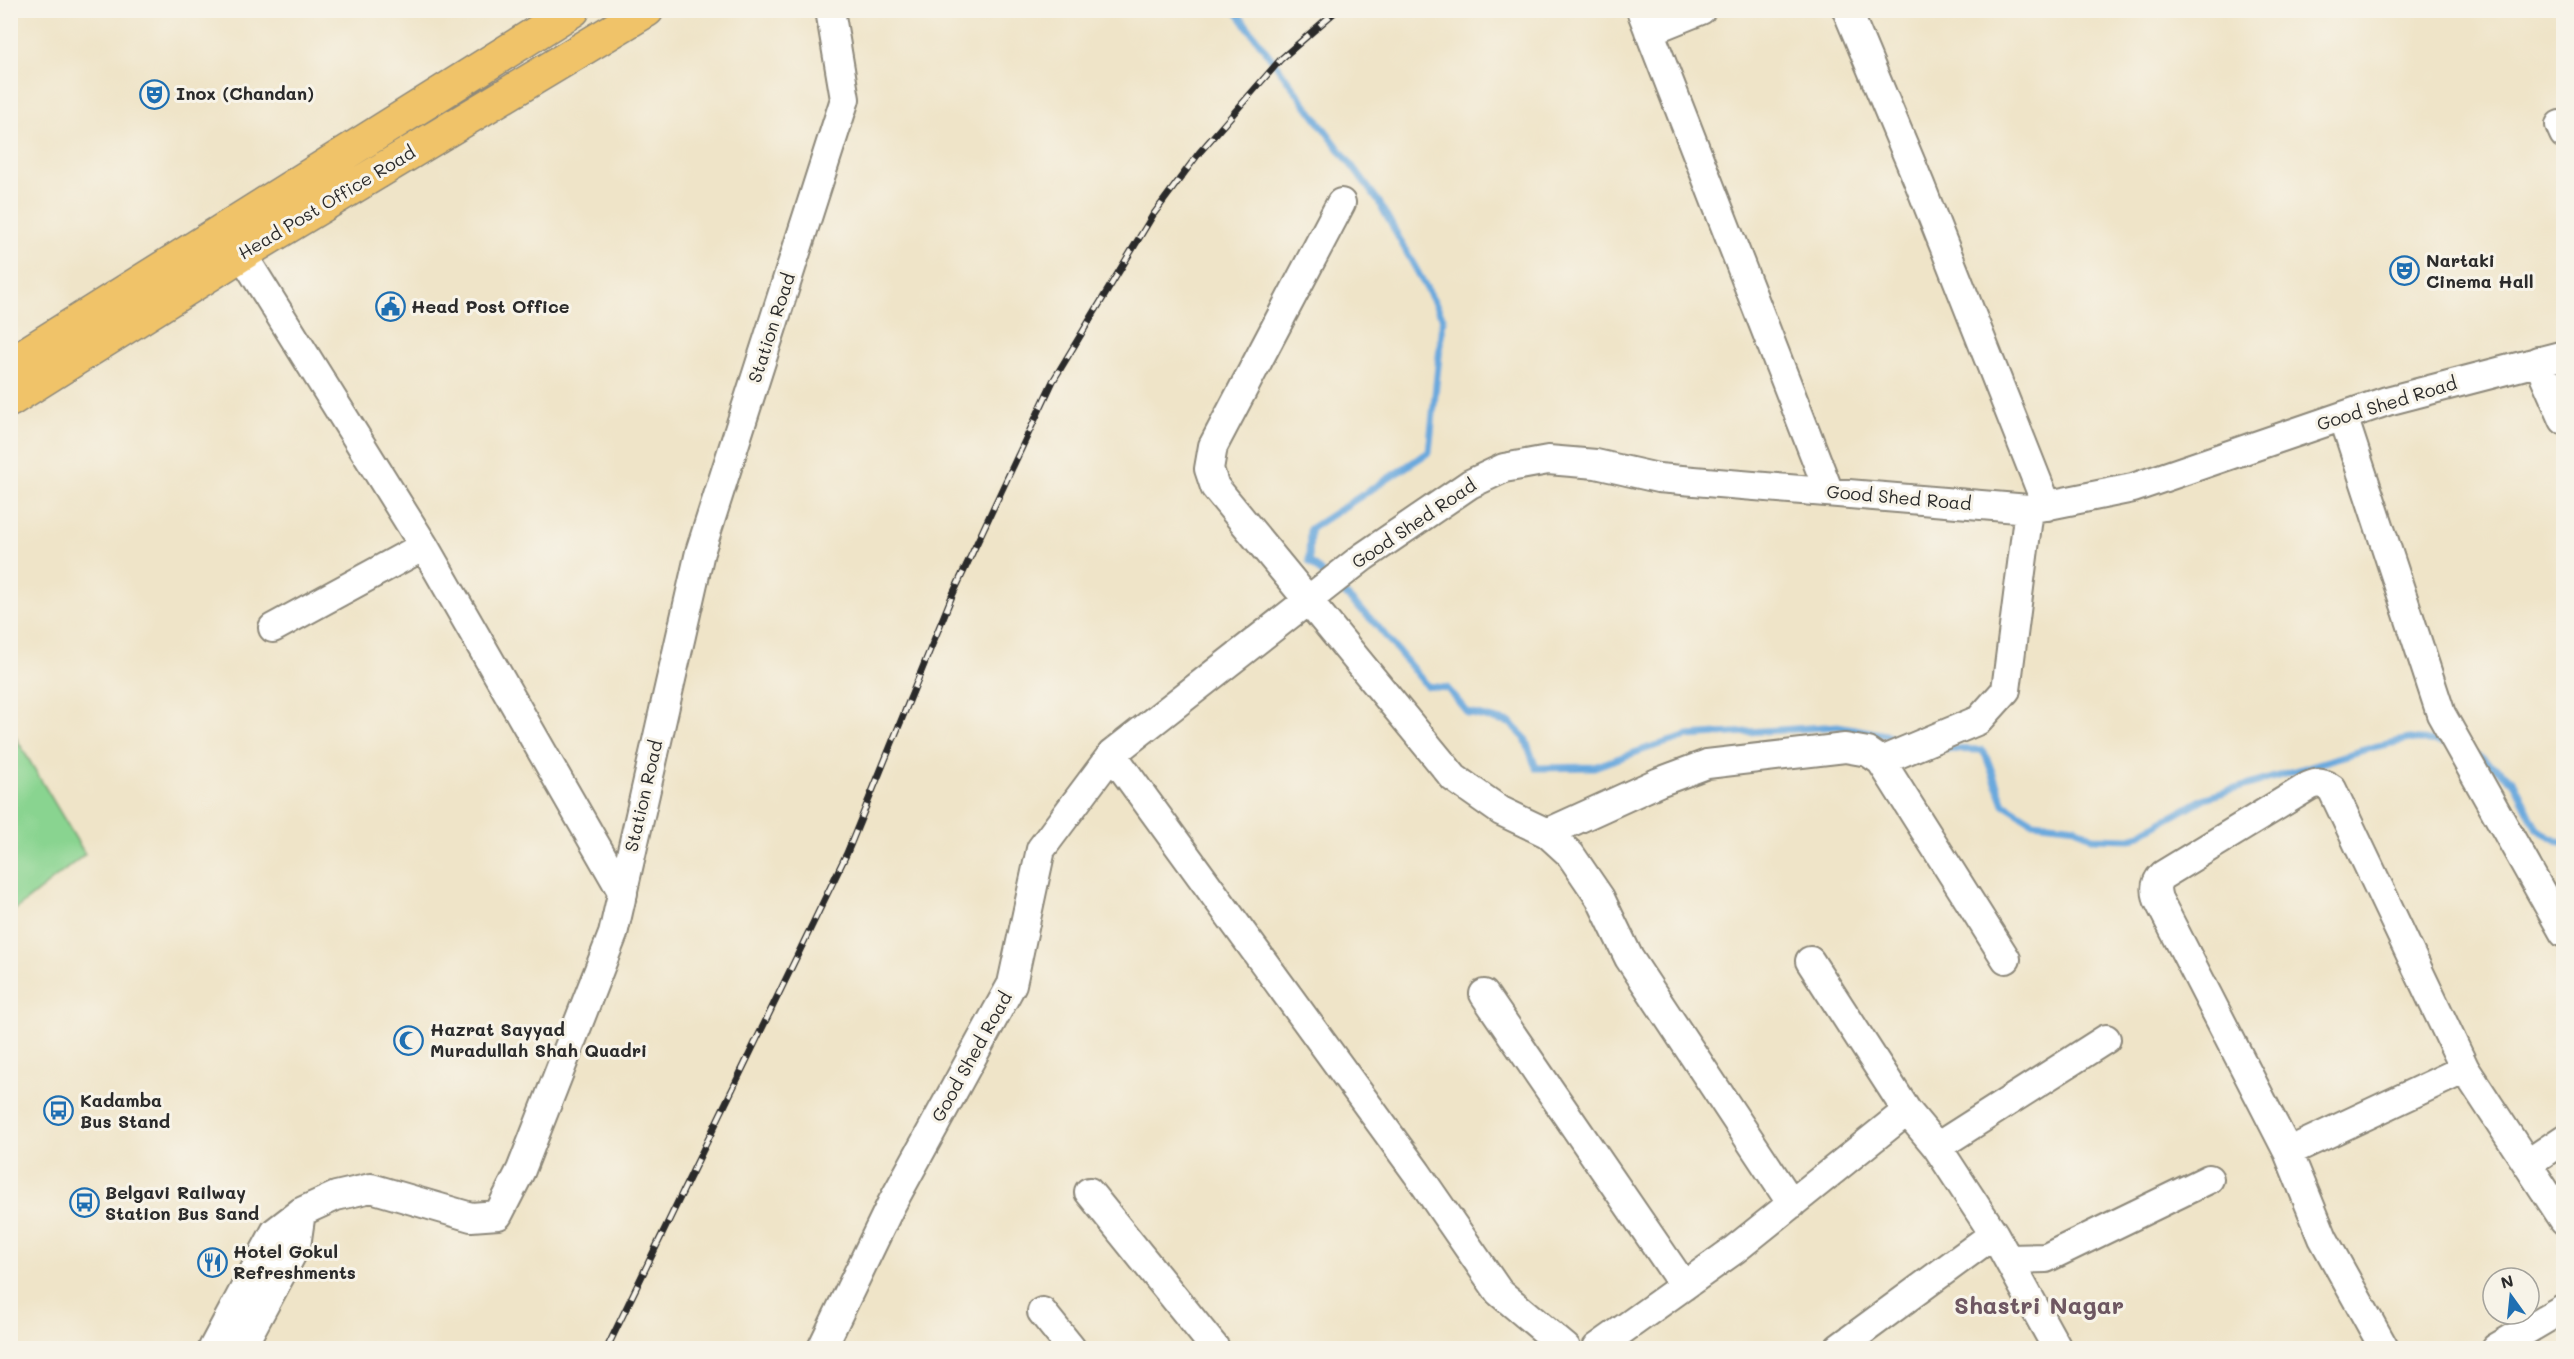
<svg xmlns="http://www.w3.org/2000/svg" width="2574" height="1359" font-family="Mali,sans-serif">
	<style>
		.green { fill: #89d490; stroke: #5a805e; stroke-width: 1.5 }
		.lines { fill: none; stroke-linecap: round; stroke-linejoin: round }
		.stream { stroke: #6ba9dd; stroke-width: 7 }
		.minor-casing { stroke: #8d887a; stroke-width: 32 }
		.major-casing { stroke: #8d887a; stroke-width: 36 }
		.minor { stroke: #fff; stroke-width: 28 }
		.major { stroke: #f0c369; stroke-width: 33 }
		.rail-casing { stroke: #2b2b2b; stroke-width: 7 }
		.rail { stroke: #f7f3e8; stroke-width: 4.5; stroke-dasharray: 14; stroke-linecap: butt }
		.labels { text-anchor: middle; stroke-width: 6; stroke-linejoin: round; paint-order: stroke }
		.poi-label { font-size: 18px; font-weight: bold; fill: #2b2b2b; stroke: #f7f3e8; text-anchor: start }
		.street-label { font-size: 18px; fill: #2b2b2b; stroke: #f7f3e8 }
		.district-label { font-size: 24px; font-weight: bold; fill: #6e5762; stroke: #f7f3e8 }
	</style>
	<rect width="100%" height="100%" fill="#f7f3e8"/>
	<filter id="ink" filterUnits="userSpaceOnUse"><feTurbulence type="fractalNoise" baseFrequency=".0167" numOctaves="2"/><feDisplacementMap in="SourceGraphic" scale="12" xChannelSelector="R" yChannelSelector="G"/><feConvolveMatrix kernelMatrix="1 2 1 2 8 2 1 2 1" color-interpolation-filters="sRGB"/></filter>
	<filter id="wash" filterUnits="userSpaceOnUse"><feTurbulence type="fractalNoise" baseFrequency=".008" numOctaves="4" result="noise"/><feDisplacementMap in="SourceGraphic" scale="24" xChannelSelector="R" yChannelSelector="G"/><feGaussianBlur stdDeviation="1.35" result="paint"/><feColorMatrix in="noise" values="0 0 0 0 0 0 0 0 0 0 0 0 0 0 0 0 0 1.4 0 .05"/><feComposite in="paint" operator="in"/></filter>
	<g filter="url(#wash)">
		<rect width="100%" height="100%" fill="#efe4c8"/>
		<!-- green -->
		<path class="green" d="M 10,728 L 85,854 L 11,913 L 10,913 Z"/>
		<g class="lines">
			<!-- stream -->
			<path class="stream" d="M 1235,10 L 1379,202 L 1443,318 L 1429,452 L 1310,529 L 1309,561 L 1326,577
				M 1337,587 L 1374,622 L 1427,686 L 1447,688 L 1468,713 L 1510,723 L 1525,738 L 1536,768 L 1594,767 L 1648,748 L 1688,736 L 1838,726 L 1886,735 L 1906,741
				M 1937,749 L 1982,750 L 1986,756 L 2004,804 L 2033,822 L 2076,827 L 2092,838 L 2131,839 L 2205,798 L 2374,747 L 2410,739 L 2447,743
				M 2476,755 L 2513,780 L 2537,829 L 2564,844"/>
		</g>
	</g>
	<g filter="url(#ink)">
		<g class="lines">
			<defs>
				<path id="minor" d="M 1641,10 L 1829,492
					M 1847,10 L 1920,185 L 2047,506
					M 1649,31 L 1701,10
					M 2560,125 L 2564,134
					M 1341,203 L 1213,446 L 1209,469 L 1215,487 L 1454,778 L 1501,811 L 1547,833 L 1570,854 L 1600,898 L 1629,958 L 1792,1204
					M 242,254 L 424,546 L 273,628
					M 2538,361 L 2564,420
					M 2343,416 L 2441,714 L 2564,933
					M 424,546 L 623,893
					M 1112,754 L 1417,1173 L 1499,1292 L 1566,1348
					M 1881,761 L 1979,720 L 2006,690 L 2029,509
					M 1547,833 L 1659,782 L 1707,764 L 1845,748 L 1868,752 L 1881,761 L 2006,959
					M 1810,961 L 1907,1111 L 1937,1147 L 1994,1234 L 2057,1348
					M 1484,994 L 1684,1286
					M 1937,1147 L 2106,1039
					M 2288,1152 L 2465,1069
					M 2527,1164 L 2564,1139
					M 1089,1192 L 1215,1348
					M 2008,1259 L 2046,1258 L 2209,1179
					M 1042,1312 L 1071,1348
					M 213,1348 L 275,1232 L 301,1212 L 336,1196 L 371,1188 L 471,1217 L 498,1215 L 521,1170 L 613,934 L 700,552 L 845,99 L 830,10
					M 241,1348 L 296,1246 L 301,1212
					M 822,1348 L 891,1205 L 1012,984 L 1041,849 L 1112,754 L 1363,557 L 1470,484 L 1504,468 L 1548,460 L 1596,464 L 1658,478 L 2029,509 L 2133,488 L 2387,401 L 2564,355
					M 1597,1348 L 1734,1250 L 1907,1111
					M 1839,1348 L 1994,1234
					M 2384,1348 L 2323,1238 L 2288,1152 L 2158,899 C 2155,889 2155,882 2163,875 L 2309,786 C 2319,782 2324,783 2332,789 L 2465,1069 L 2564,1220
					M 2496,1348 L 2564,1308"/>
				<path id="major" d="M 10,364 L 573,10
					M 10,400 L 242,254 L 647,10"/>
			</defs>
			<!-- minor casing -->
			<use href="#minor" class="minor-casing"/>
			<!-- major casing -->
			<use href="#major" class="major-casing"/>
			<!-- minor -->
			<use href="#minor" class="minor"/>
			<!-- major -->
			<use href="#major" class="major"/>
			<defs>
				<path id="rail" d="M 607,1348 L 847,853 L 952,596 L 1053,381 L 1153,215 L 1199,153 L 1281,59 L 1337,10"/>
			</defs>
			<!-- rail casing -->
			<use href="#rail" class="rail-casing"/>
			<!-- rail -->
			<use href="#rail" class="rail"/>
		</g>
	</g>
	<!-- icons -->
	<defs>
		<symbol id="theatre-ring" viewBox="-11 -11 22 22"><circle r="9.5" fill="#f7f3e8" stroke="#1f6fb2" stroke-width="1.5"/><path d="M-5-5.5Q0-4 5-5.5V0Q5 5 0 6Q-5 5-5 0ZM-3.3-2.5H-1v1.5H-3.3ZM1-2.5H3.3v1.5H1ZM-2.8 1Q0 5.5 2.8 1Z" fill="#1f6fb2"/></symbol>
		<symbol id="civic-ring" viewBox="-11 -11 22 22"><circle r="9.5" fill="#f7f3e8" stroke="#1f6fb2" stroke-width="1.5"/><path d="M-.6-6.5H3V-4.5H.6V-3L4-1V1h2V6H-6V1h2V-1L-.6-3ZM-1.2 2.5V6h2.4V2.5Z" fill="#1f6fb2"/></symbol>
		<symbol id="mosque-ring" viewBox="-11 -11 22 22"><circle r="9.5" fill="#f7f3e8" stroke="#1f6fb2" stroke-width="1.5"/><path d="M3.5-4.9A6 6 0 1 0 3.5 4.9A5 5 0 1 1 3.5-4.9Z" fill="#1f6fb2"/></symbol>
		<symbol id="bus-ring" viewBox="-11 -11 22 22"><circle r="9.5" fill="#f7f3e8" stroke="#1f6fb2" stroke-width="1.5"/><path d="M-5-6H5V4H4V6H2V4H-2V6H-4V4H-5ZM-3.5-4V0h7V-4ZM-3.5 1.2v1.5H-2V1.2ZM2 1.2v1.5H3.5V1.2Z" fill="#1f6fb2"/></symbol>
		<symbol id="restaurant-ring" viewBox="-11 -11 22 22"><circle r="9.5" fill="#f7f3e8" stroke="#1f6fb2" stroke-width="1.5"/><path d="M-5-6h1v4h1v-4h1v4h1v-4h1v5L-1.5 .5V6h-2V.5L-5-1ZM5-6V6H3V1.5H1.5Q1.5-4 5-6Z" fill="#1f6fb2"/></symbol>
	</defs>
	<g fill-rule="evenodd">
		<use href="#theatre-ring" x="138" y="78" width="33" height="33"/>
		<use href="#theatre-ring" x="2388" y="254" width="33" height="33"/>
		<use href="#civic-ring" x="374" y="290" width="33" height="33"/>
		<use href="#mosque-ring" x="392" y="1024" width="33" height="33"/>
		<use href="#bus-ring" x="42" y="1094" width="33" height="33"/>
		<use href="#bus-ring" x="68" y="1186" width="33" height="33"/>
		<use href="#restaurant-ring" x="196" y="1246" width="33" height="33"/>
	</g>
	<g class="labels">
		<!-- poi labels -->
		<g class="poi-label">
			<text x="176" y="100">Inox (Chandan)</text>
			<text x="2426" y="267">Nartaki<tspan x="2426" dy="21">Cinema Hall</tspan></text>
			<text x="411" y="313">Head Post Office</text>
			<text x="430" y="1036">Hazrat Sayyad<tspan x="430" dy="21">Muradullah Shah Quadri</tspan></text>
			<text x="80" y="1107">Kadamba<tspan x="80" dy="21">Bus Stand</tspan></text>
			<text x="105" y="1199">Belgavi Railway<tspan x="105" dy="21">Station Bus Sand</tspan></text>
			<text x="233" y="1258">Hotel Gokul<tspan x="233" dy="21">Refreshments</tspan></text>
		</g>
		<!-- street labels -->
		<g class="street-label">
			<text transform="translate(327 203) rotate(-31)" y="6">Head Post Office Road</text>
			<text transform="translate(772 328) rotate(-72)" y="6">Station Road</text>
			<text transform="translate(2387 404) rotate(-17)" y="6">Good Shed Road</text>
			<text transform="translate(1899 498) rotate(5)" y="6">Good Shed Road</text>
			<text transform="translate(1414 524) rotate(-34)" y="6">Good Shed Road</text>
			<text transform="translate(644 796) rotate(-77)" y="6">Station Road</text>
			<text transform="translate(972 1057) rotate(-61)" y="6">Good Shed Road</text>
		</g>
		<!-- district labels -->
		<g class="district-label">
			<text x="2039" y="1314">Shastri Nagar</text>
		</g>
	</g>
	<!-- margin -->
	<rect width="2574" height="1359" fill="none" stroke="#f7f3e8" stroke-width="36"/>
	<!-- north arrow -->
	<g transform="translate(2511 1296) rotate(345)"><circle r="28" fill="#f7f3e8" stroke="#a5a39c" stroke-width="1.5"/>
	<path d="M0-4.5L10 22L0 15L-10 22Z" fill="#1f6fb2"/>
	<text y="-9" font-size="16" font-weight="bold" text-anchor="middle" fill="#2b2b2b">N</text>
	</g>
</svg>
